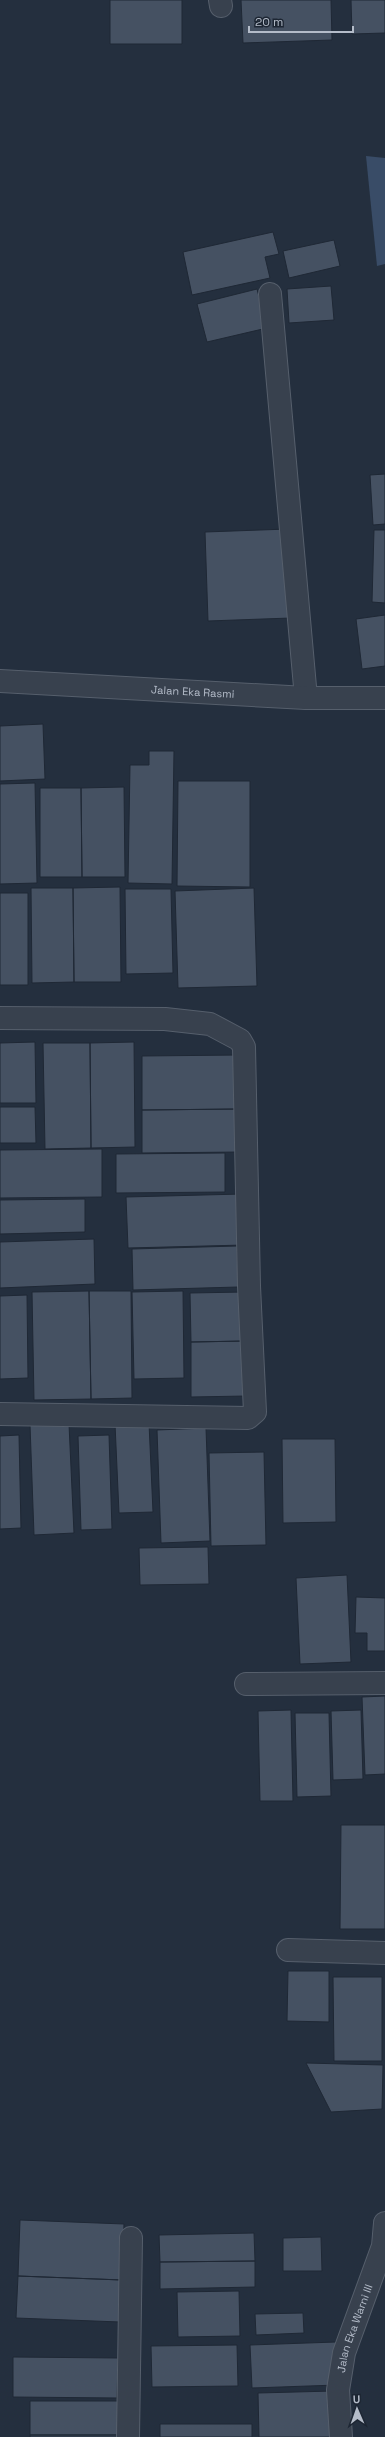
<svg xmlns="http://www.w3.org/2000/svg" width="385" height="2437" font-family="'Space Grotesk',sans-serif">
	<style>
		.water { fill: #394c67 }
		.building { fill: #455162; stroke: #1f2835 }
		.lines { fill: none; stroke-linecap: round; stroke-linejoin: round }
		.minor-casing { stroke: #565f6c; stroke-width: 24 }
		.minor { stroke: #38414e; stroke-width: 22 }
		.labels { text-anchor: middle; stroke-width: 3; stroke-linejoin: round; paint-order: stroke }
		.street-label { font-size: 11px; fill: #b4bcc9; stroke: #1d2633 }
	</style>
	<rect width="100%" height="100%" fill="#242f3e"/>
	<!-- water -->
	<path class="water" d="M 366,156 L 385,158 L 385,264 L 377,266 Z"/>
	<!-- building -->
	<path class="building" d="M 110,0 L 182,0 L 182,44 L 110,44 Z
		M 241,0 L 331,0 L 332,40 L 243,43 Z
		M 351,0 L 385,0 L 385,33 L 352,34 Z
		M 273,232 L 279,254 L 265,257 L 270,278 L 192,295 L 183,252 Z
		M 334,240 L 340,266 L 289,278 L 283,251 Z
		M 331,286 L 334,320 L 289,323 L 287,289 Z
		M 257,289 L 267,328 L 207,342 L 197,304 Z
		M 385,474 L 385,524 L 373,525 L 370,475 Z
		M 288,529 L 291,618 L 208,621 L 205,532 Z
		M 374,530 L 385,530 L 385,603 L 372,602 Z
		M 385,615 L 385,666 L 362,669 L 356,619 Z
		M 43,724 L 45,779 L 0,781 L 0,726 Z
		M 149,751 L 174,751 L 172,884 L 128,883 L 130,765 L 149,765 Z
		M 178,781 L 250,781 L 250,887 L 177,886 Z
		M 35,783 L 37,883 L 0,884 L 0,784 Z
		M 124,787 L 125,877 L 82,877 L 81,788 Z
		M 40,788 L 81,788 L 82,877 L 40,877 Z
		M 120,887 L 121,982 L 74,982 L 73,888 Z
		M 31,888 L 73,888 L 74,982 L 32,983 Z
		M 254,888 L 257,986 L 178,988 L 175,891 Z
		M 125,889 L 171,889 L 173,973 L 126,974 Z
		M 0,893 L 28,893 L 28,985 L 0,985 Z
		M 35,1042 L 36,1103 L 0,1103 L 0,1043 Z
		M 134,1042 L 135,1147 L 91,1148 L 90,1043 Z
		M 43,1043 L 90,1043 L 91,1148 L 45,1149 Z
		M 239,1055 L 239,1109 L 142,1110 L 142,1056 Z
		M 0,1107 L 35,1107 L 36,1143 L 0,1143 Z
		M 239,1109 L 239,1152 L 142,1153 L 142,1110 Z
		M 102,1149 L 102,1197 L 0,1198 L 0,1150 Z
		M 225,1153 L 225,1192 L 116,1193 L 116,1154 Z
		M 242,1194 L 244,1245 L 128,1248 L 126,1197 Z
		M 85,1199 L 85,1232 L 0,1234 L 0,1200 Z
		M 94,1239 L 95,1284 L 0,1288 L 0,1242 Z
		M 237,1246 L 238,1287 L 133,1290 L 132,1249 Z
		M 89,1291 L 131,1291 L 132,1398 L 91,1399 Z
		M 89,1291 L 91,1399 L 34,1400 L 32,1292 Z
		M 183,1291 L 184,1378 L 134,1379 L 132,1292 Z
		M 244,1292 L 245,1341 L 191,1342 L 190,1293 Z
		M 27,1295 L 28,1378 L 0,1379 L 0,1296 Z
		M 245,1341 L 246,1396 L 191,1397 L 191,1342 Z
		M 149,1423 L 153,1512 L 119,1513 L 115,1424 Z
		M 69,1424 L 74,1533 L 34,1535 L 30,1425 Z
		M 206,1428 L 210,1541 L 161,1543 L 157,1430 Z
		M 19,1435 L 21,1528 L 0,1529 L 0,1436 Z
		M 109,1435 L 112,1529 L 81,1530 L 78,1436 Z
		M 282,1439 L 335,1439 L 336,1522 L 283,1523 Z
		M 264,1452 L 266,1545 L 211,1546 L 209,1453 Z
		M 208,1547 L 209,1584 L 140,1585 L 139,1548 Z
		M 347,1575 L 351,1662 L 300,1664 L 296,1578 Z
		M 356,1597 L 385,1598 L 385,1651 L 367,1651 L 367,1633 L 355,1633 Z
		M 385,1696 L 385,1774 L 365,1775 L 362,1697 Z
		M 291,1710 L 293,1801 L 260,1801 L 258,1711 Z
		M 361,1710 L 363,1779 L 333,1780 L 331,1711 Z
		M 295,1713 L 329,1713 L 331,1796 L 297,1797 Z
		M 341,1825 L 385,1825 L 385,1929 L 340,1929 Z
		M 288,1971 L 329,1971 L 329,2022 L 287,2021 Z
		M 333,1977 L 382,1977 L 382,2061 L 334,2061 Z
		M 306,2063 L 383,2065 L 382,2109 L 331,2112 Z
		M 20,2220 L 124,2224 L 122,2280 L 18,2276 Z
		M 254,2233 L 255,2261 L 160,2262 L 159,2235 Z
		M 321,2237 L 322,2271 L 283,2271 L 283,2238 Z
		M 255,2261 L 255,2287 L 160,2289 L 160,2262 Z
		M 18,2276 L 122,2280 L 120,2322 L 16,2318 Z
		M 239,2291 L 240,2336 L 178,2337 L 177,2292 Z
		M 303,2313 L 304,2333 L 256,2335 L 255,2314 Z
		M 336,2342 L 337,2385 L 252,2388 L 250,2345 Z
		M 237,2345 L 238,2386 L 152,2387 L 151,2346 Z
		M 13,2357 L 118,2358 L 117,2398 L 13,2397 Z
		M 333,2391 L 334,2437 L 259,2437 L 258,2393 Z
		M 30,2401 L 123,2401 L 122,2435 L 30,2435 Z
		M 160,2424 L 252,2424 L 252,2437 L 160,2437 Z
		M 30,2435 L 122,2435 L 122,2437 L 30,2437 Z"/>
	<g class="lines">
		<defs>
			<g id="minor">
				<path d="M 220,0 L 221,6"/>
				<path d="M 270,294 L 306,698"/>
				<path id="s1" d="M 0,681 L 306,698 L 385,698"/>
				<path d="M 0,1018 L 165,1019 L 210,1024 L 240,1040 L 244,1047 L 249,1286 L 255,1412 L 248,1418 L 0,1414"/>
				<path d="M 246,1684 L 385,1683"/>
				<path d="M 288,1950 L 385,1953"/>
				<path d="M 128,2437 L 131,2238"/>
				<path id="s2" d="M 341,2437 L 338,2390 L 344,2353 L 383,2246 L 385,2223"/>
			</g>
		</defs>
		<!-- minor casing -->
		<use href="#minor" class="minor-casing"/>
		<!-- minor -->
		<use href="#minor" class="minor"/>
	</g>
	<g class="labels">
		<!-- street labels -->
		<g class="street-label">
			<text dy="4" stroke="none"><textPath href="#s1" startOffset="193">Jalan Eka Rasmi</textPath></text>
			<text dy="4" stroke="none"><textPath href="#s2" startOffset="111">Jalan Eka Warni III</textPath></text>
		</g>
	</g>
	<!-- north arrow -->
	<g transform="translate(357 2409) rotate(358)" stroke="#1d2633" stroke-width="3" paint-order="stroke">
	<path d="M0-3L7 15L0 10L-7 15Z" fill="#b4bcc9"/>
	<text y="-6" font-size="11" font-weight="bold" text-anchor="middle" fill="#b4bcc9">U</text>
	</g>
	<!-- scale -->
	<path d="M249 26v6h104v-6" fill="none" stroke="#b4bcc9" stroke-width="2"/>
	<text x="255" y="26" font-size="12" fill="#b4bcc9" stroke="#1d2633" stroke-width="3" paint-order="stroke">20 m</text>
</svg>
